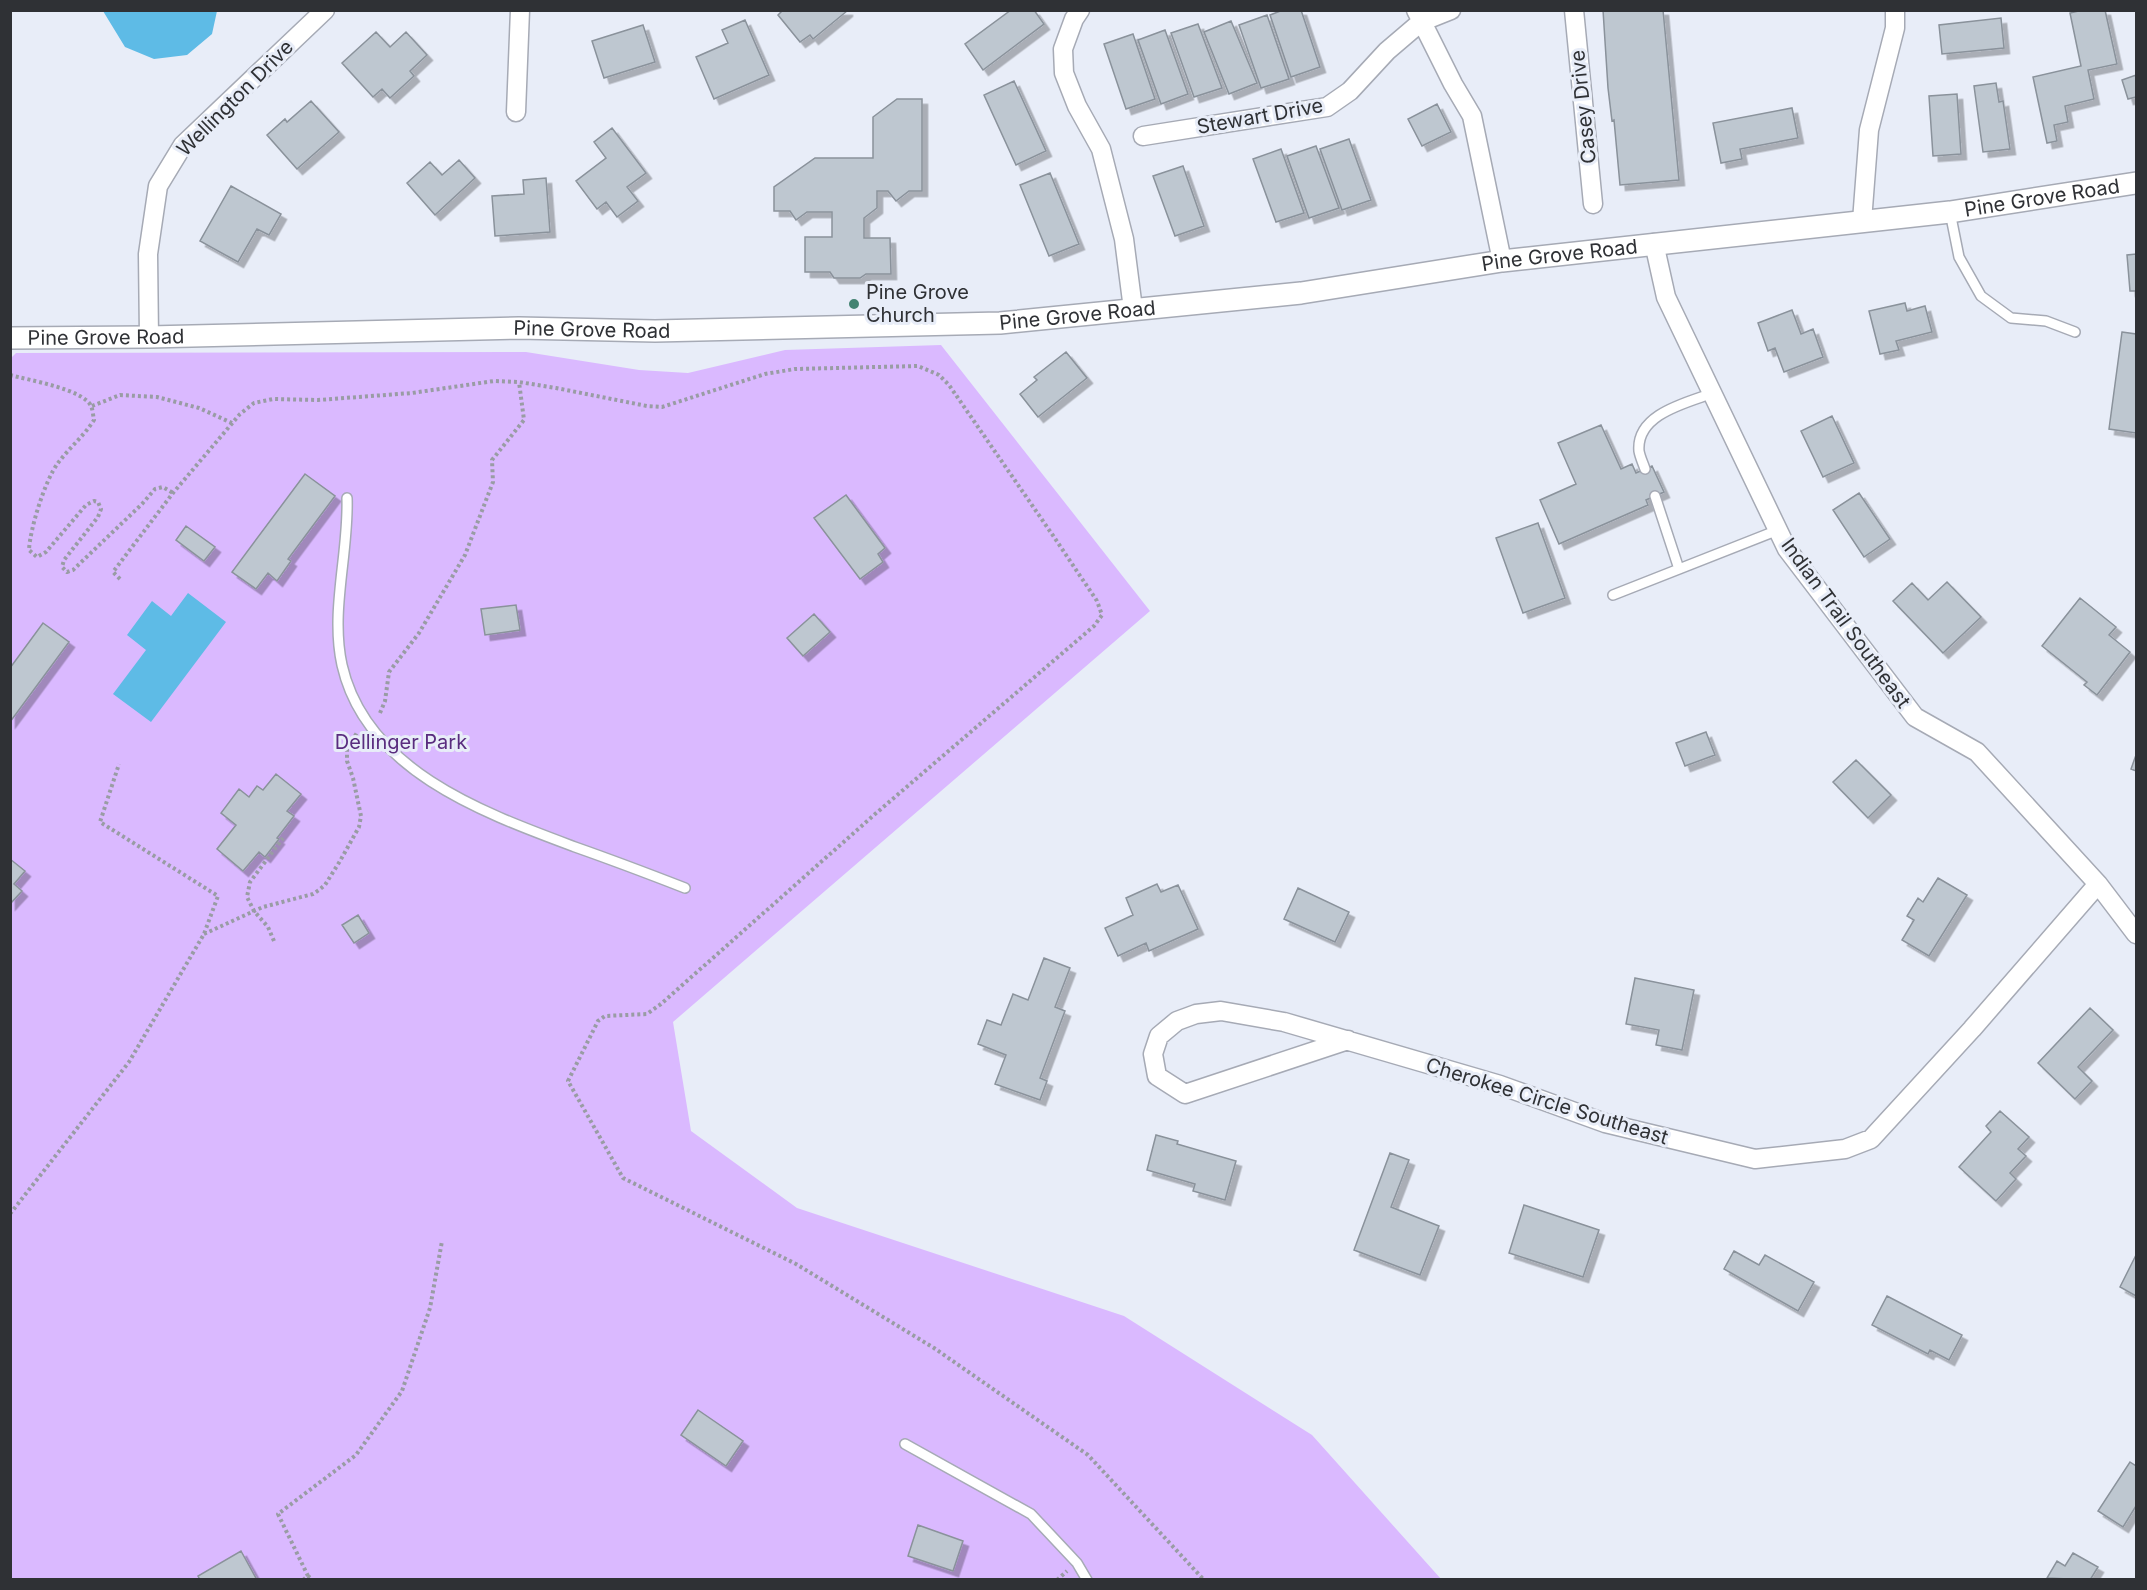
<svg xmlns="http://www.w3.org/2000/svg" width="2147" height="1590" font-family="Inter,sans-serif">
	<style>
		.green { fill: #dab9ff }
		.water { fill: #5ebbe6 }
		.building { fill: #bec7d0; stroke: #8a929b; stroke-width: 1.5; filter: url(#shadow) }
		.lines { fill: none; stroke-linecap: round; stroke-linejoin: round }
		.service-casing { stroke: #a6aab5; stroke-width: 12 }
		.minor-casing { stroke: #a6aab5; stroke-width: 21 }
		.tertiary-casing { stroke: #a6aab5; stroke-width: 24 }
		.path { stroke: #999ca4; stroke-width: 4; stroke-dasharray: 3 3; stroke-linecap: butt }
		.service { stroke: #fff; stroke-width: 9 }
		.minor { stroke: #fff; stroke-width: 18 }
		.tertiary { stroke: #fff; stroke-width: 21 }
		.poi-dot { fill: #438372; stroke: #e8edf8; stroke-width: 2 }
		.labels { text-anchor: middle; stroke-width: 6; stroke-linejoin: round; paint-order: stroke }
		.street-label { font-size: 20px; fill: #2f3135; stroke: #e8edf8 }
		.poi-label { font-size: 20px; fill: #2f3135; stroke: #e8edf8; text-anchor: start }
		.park-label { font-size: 20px; fill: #592c7f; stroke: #e8edf8 }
	</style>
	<defs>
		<filter id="shadow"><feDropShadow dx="5.5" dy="5.5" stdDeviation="0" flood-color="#0004"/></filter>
	</defs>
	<rect width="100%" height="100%" fill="#e8edf8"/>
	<!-- green -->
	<path class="green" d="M 941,345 L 1150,611 L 673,1022 L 691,1131 L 797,1208 L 1124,1316 L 1312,1435 L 1441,1579 L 11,1579 L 11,358 L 16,353 L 526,352 L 639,370 L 688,373 L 785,350 Z"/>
	<!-- water -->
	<path class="water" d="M 103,11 L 103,10 L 217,11 L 212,34 L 187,55 L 154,59 L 125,47 Z
		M 188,593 L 226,622 L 151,722 L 113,694 L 146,650 L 127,635 L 152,601 L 171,616 Z"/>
	<!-- building -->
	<path class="building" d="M 783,10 L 847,10 L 847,11 L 813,39 L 810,35 L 800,42 L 778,15 Z
		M 1011,10 L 1034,10 L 1044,24 L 983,70 L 965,44 Z
		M 1283,10 L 1301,10 L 1320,67 L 1291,77 L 1270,15 Z
		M 1603,10 L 1663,10 L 1679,180 L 1620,185 L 1614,120 L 1612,121 L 1608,88 Z
		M 2105,10 L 2117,64 L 2088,70 L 2094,99 L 2065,106 L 2068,122 L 2054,125 L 2057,141 L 2047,143 L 2033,77 L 2081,66 L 2070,13 L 2083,10 Z
		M 1267,15 L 1289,79 L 1261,88 L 1239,25 Z
		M 2001,18 L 2004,48 L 1942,54 L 1939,25 Z
		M 745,20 L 769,75 L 714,99 L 696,57 L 728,43 L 722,30 Z
		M 1231,21 L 1257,83 L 1229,94 L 1204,32 Z
		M 1198,24 L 1222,88 L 1194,97 L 1171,33 Z
		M 643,25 L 655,62 L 604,78 L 592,41 Z
		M 1165,30 L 1188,94 L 1161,104 L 1138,40 Z
		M 376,32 L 390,47 L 406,32 L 427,55 L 410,71 L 414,76 L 390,98 L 382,89 L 373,97 L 342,63 Z
		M 1133,34 L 1155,99 L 1126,109 L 1104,44 Z
		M 2136,75 L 2136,97 L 2128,99 L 2122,80 Z
		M 1014,81 L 1046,151 L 1016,165 L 984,95 Z
		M 1996,83 L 1999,102 L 2003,101 L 2010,149 L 1983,152 L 1974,86 Z
		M 1957,94 L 1961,154 L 1933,156 L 1929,96 Z
		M 897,99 L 922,99 L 922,191 L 909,191 L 896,201 L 888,191 L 877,191 L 877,208 L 864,218 L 864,238 L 890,238 L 891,274 L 866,274 L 860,278 L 834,278 L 830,272 L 805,272 L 805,237 L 832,237 L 832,212 L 807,212 L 796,220 L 790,211 L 774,211 L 774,187 L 815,158 L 873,158 L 873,117 Z
		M 311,101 L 339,132 L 297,169 L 267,135 L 285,119 L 287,122 Z
		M 1437,104 L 1451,132 L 1422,146 L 1408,119 Z
		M 1792,108 L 1798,138 L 1740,149 L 1742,159 L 1721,163 L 1713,123 Z
		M 612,128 L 646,173 L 627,187 L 638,201 L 617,217 L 606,202 L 597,209 L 576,181 L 606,158 L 594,142 Z
		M 1349,139 L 1371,200 L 1342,210 L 1320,149 Z
		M 1316,146 L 1339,208 L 1309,218 L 1287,156 Z
		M 1281,149 L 1304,213 L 1276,222 L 1253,159 Z
		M 459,160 L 475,178 L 435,215 L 407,183 L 430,162 L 442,175 Z
		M 1183,166 L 1204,226 L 1175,236 L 1153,176 Z
		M 1050,173 L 1079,244 L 1049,256 L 1020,185 Z
		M 546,178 L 550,232 L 495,236 L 492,196 L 524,194 L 523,180 Z
		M 231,186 L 281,214 L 269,235 L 257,229 L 238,262 L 200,241 Z
		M 2136,254 L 2136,291 L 2130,291 L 2127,255 Z
		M 1905,303 L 1907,311 L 1925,306 L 1932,332 L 1896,341 L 1899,350 L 1880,354 L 1869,311 Z
		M 1792,310 L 1801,334 L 1813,329 L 1823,357 L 1784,372 L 1775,348 L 1768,351 L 1758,323 Z
		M 2122,332 L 2136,334 L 2136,433 L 2109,429 Z
		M 1066,352 L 1087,378 L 1038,417 L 1020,394 L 1037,380 L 1034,377 Z
		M 1832,416 L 1854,463 L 1823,477 L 1801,431 Z
		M 1601,425 L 1621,469 L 1632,464 L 1636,473 L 1652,466 L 1664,492 L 1646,500 L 1648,505 L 1559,544 L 1540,500 L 1576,484 L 1558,443 Z
		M 305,474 L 335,496 L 288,559 L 291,561 L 277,581 L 268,573 L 256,589 L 232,572 Z
		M 1859,493 L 1890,539 L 1864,557 L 1833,510 Z
		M 846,495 L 885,548 L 878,554 L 883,562 L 860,579 L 814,518 Z
		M 1538,523 L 1565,598 L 1523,613 L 1496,538 Z
		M 186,526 L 215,547 L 204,561 L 176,540 Z
		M 1947,582 L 1981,617 L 1943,653 L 1893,601 L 1912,583 L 1928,600 Z
		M 2080,598 L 2116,627 L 2109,635 L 2130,652 L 2097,695 L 2084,685 L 2087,682 L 2042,646 Z
		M 516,605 L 520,630 L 485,635 L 481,609 Z
		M 814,614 L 830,632 L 803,656 L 787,638 Z
		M 43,623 L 69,642 L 10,722 L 10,668 Z
		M 1706,732 L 1715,755 L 1685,766 L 1676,743 Z
		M 2136,755 L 2136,771 L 2131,769 Z
		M 1856,760 L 1891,795 L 1868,818 L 1833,782 Z
		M 276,774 L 301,794 L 287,811 L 294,816 L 277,838 L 279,839 L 265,857 L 259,852 L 243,871 L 217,849 L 236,825 L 221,813 L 239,789 L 249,797 L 257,786 L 263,790 Z
		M 10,859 L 25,871 L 14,884 L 22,891 L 10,904 Z
		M 1938,878 L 1967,895 L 1929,956 L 1902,940 L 1914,920 L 1907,916 L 1918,898 L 1923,902 Z
		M 1157,884 L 1161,892 L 1178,885 L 1198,929 L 1149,951 L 1146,943 L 1118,956 L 1105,928 L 1133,915 L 1126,898 Z
		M 1298,888 L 1349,912 L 1335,942 L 1284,919 Z
		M 358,915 L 369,933 L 354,943 L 342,925 Z
		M 1044,958 L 1070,968 L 1055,1007 L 1065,1011 L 1040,1078 L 1047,1081 L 1040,1100 L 995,1084 L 1006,1055 L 978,1044 L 987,1020 L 1001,1025 L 1013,994 L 1028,1000 Z
		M 1635,978 L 1694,990 L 1682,1050 L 1656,1045 L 1659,1030 L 1626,1024 Z
		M 2090,1008 L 2113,1030 L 2078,1067 L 2092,1081 L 2075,1099 L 2038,1063 Z
		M 2000,1111 L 2029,1137 L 2018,1149 L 2026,1156 L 2010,1173 L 2016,1179 L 1996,1201 L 1959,1167 L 1991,1132 L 1986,1126 Z
		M 1156,1135 L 1178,1141 L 1177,1144 L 1236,1161 L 1225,1200 L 1193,1191 L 1195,1184 L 1147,1170 Z
		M 1390,1153 L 1409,1160 L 1391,1207 L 1439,1226 L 1420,1275 L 1354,1250 Z
		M 1524,1205 L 1599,1230 L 1583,1277 L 1509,1253 Z
		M 1734,1251 L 1759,1265 L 1765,1255 L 1814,1282 L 1798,1311 L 1724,1269 Z
		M 2136,1255 L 2136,1296 L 2120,1287 Z
		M 1887,1296 L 1962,1335 L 1949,1360 L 1930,1350 L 1928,1354 L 1872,1325 Z
		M 698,1410 L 743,1441 L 726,1466 L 681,1435 Z
		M 2130,1462 L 2136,1466 L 2136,1506 L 2123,1527 L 2098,1511 Z
		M 918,1525 L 963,1541 L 953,1571 L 908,1556 Z
		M 241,1551 L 257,1580 L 200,1580 L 198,1576 Z
		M 2073,1553 L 2098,1567 L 2090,1580 L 2047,1578 L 2057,1561 L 2065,1566 Z"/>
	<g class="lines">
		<defs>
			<path id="service" d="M 1950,212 L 1959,257 L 1981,296 L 2011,318 L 2046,321 L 2075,332
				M 1645,469 C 1643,463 1640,457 1639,451 C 1636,414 1686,403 1713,393
				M 1655,496 L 1679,569
				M 347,498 C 349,552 330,611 342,665 C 366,771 484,813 575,847 C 612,860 649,874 685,888
				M 1613,595 L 1778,530
				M 905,1444 L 1031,1514 L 1077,1563 L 1087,1580"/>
			<path id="minor" d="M 1080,10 L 1074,19 L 1063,49 L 1064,73 L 1077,106 L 1101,149 L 1124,239 L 1133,309
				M 1416,10 L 1453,84 L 1472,116 L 1502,261
				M 1574,10 L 1593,204
				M 516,112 L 520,10
				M 1143,136 L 1327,107 L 1350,91 L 1387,51 L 1421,22 L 1451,10
				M 1862,221 L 1869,130 L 1895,28 L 1895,10
				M 1654,243 L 1666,297 L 1787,549 L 1915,717 L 1977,752 L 2098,884 L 2136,934
				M 149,337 L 148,254 L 158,186 L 183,145 L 325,10
				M 1348,1040 L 1185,1094 L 1157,1076 L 1153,1054 L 1159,1036 L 1177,1021 L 1196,1014 L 1221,1011 L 1284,1022 L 1500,1085 L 1605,1123 L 1755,1159 L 1845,1149 L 1871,1139 L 1972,1029 L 2098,884"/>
			<g id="tertiary">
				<path id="s1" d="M 10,338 L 149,337 L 519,328 L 655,331 L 1000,323 L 1301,293 L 1502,261 L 1950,212 L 2136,183"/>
			</g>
		</defs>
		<!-- service casing -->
		<use href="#service" class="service-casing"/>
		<!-- minor casing -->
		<use href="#minor" class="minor-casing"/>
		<!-- tertiary casing -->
		<use href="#tertiary" class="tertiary-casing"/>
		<!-- path -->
		<path class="path" d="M 10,375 C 28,380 83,389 91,406 C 93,410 93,416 94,420 C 84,436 69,448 58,463 C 45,480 30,529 29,550 L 37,557 L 46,552 L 86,505 L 94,501 L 98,502 L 101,509 L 98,517 L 64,560 L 62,567 L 67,572 L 73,570 L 142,504 L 155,489 L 163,487 L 173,493
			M 92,406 L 120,395 L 157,397 L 199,408 L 232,423
			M 120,579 L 113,572 L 173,493 L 240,414 L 254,403 L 273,399 L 318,400 L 412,393 L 494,381 L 519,382 L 556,388 L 647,406 L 662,407 L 765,374 L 795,369 L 918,366 L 939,375 L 949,385 L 1054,537 L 1097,601 L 1102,615 L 1094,626 L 874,815 L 661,1004 L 647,1014 L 605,1016 L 598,1021 L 568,1081 L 623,1178 L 796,1264 L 934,1348 L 1088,1455 L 1204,1580
			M 380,713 L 385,701 L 389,672 L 419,633 L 465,555 L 493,482 L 492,460 L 524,420 L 519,382
			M 204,934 L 263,907 L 313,894 L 319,890 L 325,885 L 340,861 L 359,827 L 361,816 L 353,778 L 347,761 L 347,749 L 358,731
			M 274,941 L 268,927 L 254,911 L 247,897 L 250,882 L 283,838
			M 10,1214 L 129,1062 L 204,934 L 218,896 L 100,822 L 119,764
			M 308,1576 L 278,1514 L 356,1455 L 402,1391 L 430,1308 L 442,1241
			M 303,1580 L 308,1576 L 313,1580
			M 1057,1580 L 1067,1571"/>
		<!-- service -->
		<use href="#service" class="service"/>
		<!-- minor -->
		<use href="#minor" class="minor"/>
		<!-- tertiary -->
		<use href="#tertiary" class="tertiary"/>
	</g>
	<!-- markers -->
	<circle class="poi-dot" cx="854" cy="304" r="6"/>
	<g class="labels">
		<!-- street labels -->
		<g class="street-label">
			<text transform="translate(235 98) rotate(-45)" y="7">Wellington Drive</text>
			<text transform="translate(1583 107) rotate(-96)" y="7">Casey Drive</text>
			<text transform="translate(1260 116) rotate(-10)" y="7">Stewart Drive</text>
			<text dy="7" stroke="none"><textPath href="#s1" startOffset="2040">Pine Grove Road</textPath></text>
			<text dy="7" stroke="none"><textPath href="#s1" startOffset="1554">Pine Grove Road</textPath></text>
			<text dy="7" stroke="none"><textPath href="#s1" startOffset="1068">Pine Grove Road</textPath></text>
			<text dy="7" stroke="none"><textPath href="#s1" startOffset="582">Pine Grove Road</textPath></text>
			<text dy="7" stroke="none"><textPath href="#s1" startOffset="96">Pine Grove Road</textPath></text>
			<text transform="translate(1846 623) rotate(54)" y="7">Indian Trail Southeast</text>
			<text transform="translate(1547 1101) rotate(17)" y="7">Cherokee Circle Southeast</text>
		</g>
		<!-- poi labels -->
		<g class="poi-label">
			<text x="866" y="299">Pine Grove<tspan x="866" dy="23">Church</tspan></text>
		</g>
		<!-- park labels -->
		<g class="park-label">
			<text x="401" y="749">Dellinger Park</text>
		</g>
	</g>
	<!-- border -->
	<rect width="2147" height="1590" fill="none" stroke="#2f3135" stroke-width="24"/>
</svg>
